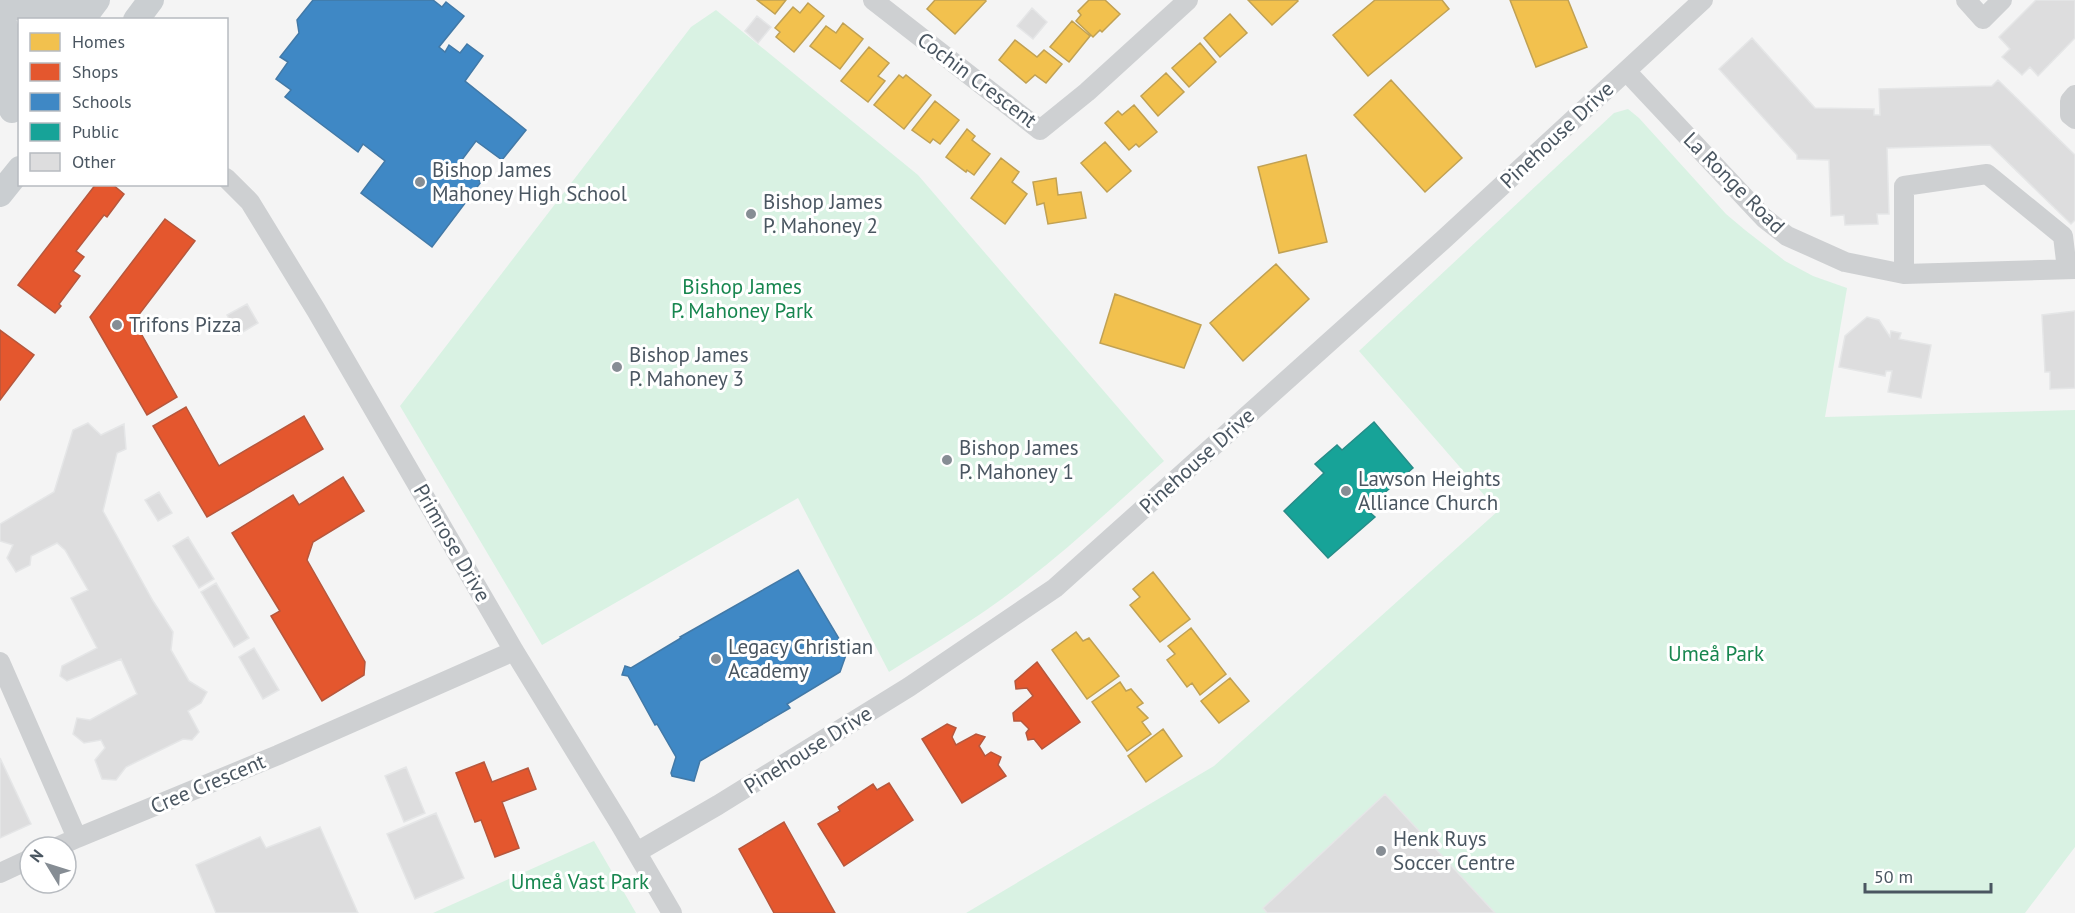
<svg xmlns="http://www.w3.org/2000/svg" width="2075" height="913" font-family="'PT Sans',sans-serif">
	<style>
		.green { fill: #d9f2e3 }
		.homes { fill: #f2c14e; stroke: #c0a154; stroke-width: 1.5 }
		.shops { fill: #e4572e; stroke: #b6573d; stroke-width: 1.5 }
		.schools { fill: #3f88c5; stroke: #4279a7; stroke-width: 1.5 }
		.public { fill: #17a398; stroke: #268c88; stroke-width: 1.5 }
		.building { fill: #ddddde; stroke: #e5e6e7; stroke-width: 1.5 }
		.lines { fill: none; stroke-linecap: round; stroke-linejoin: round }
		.minor { stroke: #ced0d2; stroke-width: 20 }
		.major { stroke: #caced1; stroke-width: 26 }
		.poi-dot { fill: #868d94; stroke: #fff; stroke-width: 2 }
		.labels { text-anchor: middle; stroke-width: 6; stroke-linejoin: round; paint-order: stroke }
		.street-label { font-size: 21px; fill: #4a5661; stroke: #fff }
		.poi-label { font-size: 21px; fill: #4a5661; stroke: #fff; text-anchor: start }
		.park-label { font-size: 21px; fill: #17864f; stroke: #fff }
	</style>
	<rect width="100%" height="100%" fill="#f4f4f4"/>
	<!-- green -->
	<path class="green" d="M 716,10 L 918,175 L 1164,461 C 1117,503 1072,546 1022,584 C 980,617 934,644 889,672 L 798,498 L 542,645 L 400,406 L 691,27 Z
		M 1628,109 L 1639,118 L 1726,214 L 1745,230 L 1785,261 L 1813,276 L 1847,288 L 1825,417 L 2075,410 L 2075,847 L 2025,913 L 966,913 L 1214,766 L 1498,511 L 1359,351 L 1614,113 Z
		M 594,841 L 636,913 L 433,913 Z"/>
	<!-- homes -->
	<path class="homes" d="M 757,0 L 786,0 L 775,14 Z
		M 935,0 L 985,0 L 986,1 L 955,34 L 927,9 Z
		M 1089,0 L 1105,0 L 1120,14 L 1102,32 L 1100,30 L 1093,37 L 1076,21 L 1081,15 L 1078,11 Z
		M 1248,0 L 1297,0 L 1298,1 L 1272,25 Z
		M 1375,0 L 1442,0 L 1449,9 L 1368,76 L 1333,35 Z
		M 1510,0 L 1568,0 L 1587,47 L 1536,67 Z
		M 808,3 L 824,16 L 794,52 L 776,37 L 780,32 L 775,28 L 793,7 L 800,13 Z
		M 1230,14 L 1247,33 L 1220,57 L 1204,38 Z
		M 1072,21 L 1090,36 L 1069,62 L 1050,47 Z
		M 843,23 L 863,39 L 840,69 L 810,46 L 826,26 L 836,33 Z
		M 1015,40 L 1037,57 L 1044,50 L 1062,64 L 1046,83 L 1035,75 L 1026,83 L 999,60 Z
		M 1200,43 L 1216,62 L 1189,87 L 1172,68 Z
		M 869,47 L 889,63 L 878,76 L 885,81 L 868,102 L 841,81 Z
		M 1166,73 L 1184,92 L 1158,116 L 1141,96 Z
		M 899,75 L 903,78 L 906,75 L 931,95 L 904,129 L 874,105 Z
		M 1391,80 L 1462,158 L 1425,192 L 1354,115 Z
		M 935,101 L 959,120 L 940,144 L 933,139 L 930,143 L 912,130 Z
		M 1134,105 L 1157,132 L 1139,147 L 1136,144 L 1129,150 L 1105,123 L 1118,111 L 1122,115 Z
		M 967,129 L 975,136 L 972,140 L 990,154 L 974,175 L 967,170 L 966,172 L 946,157 Z
		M 1105,142 L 1131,171 L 1107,192 L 1081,163 Z
		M 1306,155 L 1327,242 L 1279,253 L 1258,167 Z
		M 1001,158 L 1019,172 L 1012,182 L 1027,194 L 1005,224 L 971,198 Z
		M 1056,178 L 1058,195 L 1081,192 L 1086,218 L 1048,224 L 1044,203 L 1037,205 L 1033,182 Z
		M 1276,264 L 1309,299 L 1243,361 L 1210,323 Z
		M 1115,294 L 1201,325 L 1184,368 L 1100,343 Z
		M 1153,572 L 1190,619 L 1160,642 L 1130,605 L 1140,597 L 1133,589 Z
		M 1191,628 L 1226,674 L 1200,695 L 1192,683 L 1187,687 L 1167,660 L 1175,654 L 1168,646 Z
		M 1076,632 L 1083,641 L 1089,638 L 1119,676 L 1087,699 L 1052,650 Z
		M 1230,678 L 1249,701 L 1219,723 L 1201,701 Z
		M 1120,682 L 1126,691 L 1131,689 L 1143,703 L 1137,707 L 1148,718 L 1142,722 L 1151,734 L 1127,751 L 1092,702 Z
		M 1163,729 L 1182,756 L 1146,782 L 1128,756 Z"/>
	<!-- shops -->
	<path class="shops" d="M 96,184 L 112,184 L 124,194 L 107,217 L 104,215 L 76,251 L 84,257 L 73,271 L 80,276 L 59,304 L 61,306 L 55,313 L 18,285 Z
		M 165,219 L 195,241 L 134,321 L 177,397 L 147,415 L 90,317 Z
		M 0,330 L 34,355 L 0,400 Z
		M 186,407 L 219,466 L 304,416 L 323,449 L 207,517 L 153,426 Z
		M 343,477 L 364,511 L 313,542 L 307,560 L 365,662 L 364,675 L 322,701 L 271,616 L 280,611 L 232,533 L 293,495 L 299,505 Z
		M 1037,662 L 1080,722 L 1042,749 L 1034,739 L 1028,740 L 1026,733 L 1029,729 L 1021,721 L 1014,721 L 1013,713 L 1033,696 L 1027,688 L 1016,689 L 1015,681 Z
		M 947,724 L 956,728 L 952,737 L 956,745 L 976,734 L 985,737 L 979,746 L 985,756 L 991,752 L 1001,757 L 998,765 L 1006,776 L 962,803 L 922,739 Z
		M 484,762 L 492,782 L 528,768 L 536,789 L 502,802 L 519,848 L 495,857 L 481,820 L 475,822 L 456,773 Z
		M 889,783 L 913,820 L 844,866 L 818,824 L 840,811 L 838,807 L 873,784 L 877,790 Z
		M 784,822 L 835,913 L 774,913 L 739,849 Z"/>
	<!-- schools -->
	<path class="schools" d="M 313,0 L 433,0 L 442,7 L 446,2 L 464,16 L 439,47 L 445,52 L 449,45 L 460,53 L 467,44 L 483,56 L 465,81 L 526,130 L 502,160 L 476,141 L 458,165 L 481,182 L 432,247 L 361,193 L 385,161 L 363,144 L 358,152 L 285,97 L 291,90 L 276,79 L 288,62 L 280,57 L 299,33 L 297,20 Z
		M 798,570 L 847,652 L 840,672 L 787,704 L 790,708 L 700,761 L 694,781 L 672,776 L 671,773 L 676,757 L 657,724 L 655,725 L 628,676 L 622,675 L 625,666 L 631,668 L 681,638 L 680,637 Z"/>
	<!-- public -->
	<path class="public" d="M 1374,422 L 1413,468 L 1366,509 L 1375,517 L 1328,558 L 1284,511 L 1324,473 L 1315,464 L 1337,445 L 1342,450 Z"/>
	<!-- building -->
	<path class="building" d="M 2036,0 L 2075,0 L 2075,38 L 2038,76 L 2030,67 L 2022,75 L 2002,57 L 2010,49 L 1999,37 Z
		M 1032,8 L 1047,22 L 1033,39 L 1017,26 Z
		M 757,16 L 771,27 L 758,43 L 745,31 Z
		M 1752,38 L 1815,108 L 1874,109 L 1874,115 L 1880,115 L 1879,89 L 1992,86 L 1998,80 L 2075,155 L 2075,220 L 2071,224 L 1990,145 L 1887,148 L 1889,214 L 1877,214 L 1878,224 L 1845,225 L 1844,215 L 1831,216 L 1829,160 L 1797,159 L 1797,155 L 1719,69 Z
		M 247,304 L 258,323 L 238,335 L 227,315 Z
		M 2075,311 L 2075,388 L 2050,389 L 2050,372 L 2045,372 L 2042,315 Z
		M 1867,317 L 1879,320 L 1890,337 L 1891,331 L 1901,333 L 1899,339 L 1931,345 L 1921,398 L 1888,392 L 1892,371 L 1886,371 L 1885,376 L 1839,367 L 1845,336 Z
		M 88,423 L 101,435 L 124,424 L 126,449 L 117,453 L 103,511 L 153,601 L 173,632 L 171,650 L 189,681 L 207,692 L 201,703 L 188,711 L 199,732 L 192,740 L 183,739 L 126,767 L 116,780 L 102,779 L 95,760 L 105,748 L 101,740 L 84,743 L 73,734 L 77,718 L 90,720 L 137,694 L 121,659 L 67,681 L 60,676 L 62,666 L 97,648 L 71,598 L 88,590 L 65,550 L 57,543 L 31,556 L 30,565 L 16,572 L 7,558 L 13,545 L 0,541 L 0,524 L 54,492 L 73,430 Z
		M 159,492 L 172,513 L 158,521 L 145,500 Z
		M 188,537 L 214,579 L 199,588 L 173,546 Z
		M 216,583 L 249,638 L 234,647 L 201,592 Z
		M 254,648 L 279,690 L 263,699 L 239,657 Z
		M 0,758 L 31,824 L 0,838 Z
		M 406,767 L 425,813 L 404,822 L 385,776 Z
		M 1385,794 L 1495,913 L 1267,913 L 1263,908 Z
		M 436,813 L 464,878 L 415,899 L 387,834 Z
		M 320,827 L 358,913 L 216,913 L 196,865 L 260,837 L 266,848 Z"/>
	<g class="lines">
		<!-- minor -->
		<path class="minor" d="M 873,0 L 1040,130 L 1087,92 L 1188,0
			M 1966,0 L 1983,19 L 2002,0
			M 1627,72 L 1764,218 L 1787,236 L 1845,262 L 1904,274 L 2075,269
			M 2075,95 L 2070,101 L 2070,115 L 2075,119
			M 226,178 L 250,202 L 316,310 L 514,651 L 620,824 L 672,913
			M 1904,274 L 1904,186 L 1987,174 L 2063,236 L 2067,269
			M 0,662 L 77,838 L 278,755 L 514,651
			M 57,847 L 77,838
			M 637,852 L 718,805 L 909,687 L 1055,588 L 1443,240 L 1703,0
			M 0,873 L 30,859"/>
		<!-- major -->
		<path class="major" d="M 0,5 C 27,8 55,13 79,0
			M 0,10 L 10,43 L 13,57 L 12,110
			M 82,20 L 97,0
			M 136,20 L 151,0
			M 0,194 L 20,169"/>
	</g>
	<!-- markers -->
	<g class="poi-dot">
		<circle cx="420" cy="182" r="6"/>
		<circle cx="751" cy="214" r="6"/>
		<circle cx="117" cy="325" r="6"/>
		<circle cx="617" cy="367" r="6"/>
		<circle cx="947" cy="460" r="6"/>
		<circle cx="1346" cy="491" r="6"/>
		<circle cx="716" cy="659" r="6"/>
		<circle cx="1381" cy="851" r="6"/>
	</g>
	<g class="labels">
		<!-- street labels -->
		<g class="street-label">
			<text transform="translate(977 80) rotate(37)" y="7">Cochin Crescent</text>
			<text transform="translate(1557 135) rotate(-43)" y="7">Pinehouse Drive</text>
			<text transform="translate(1734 183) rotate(45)" y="7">La Ronge Road</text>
			<text transform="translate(1197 461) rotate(-42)" y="7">Pinehouse Drive</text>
			<text transform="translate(452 543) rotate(60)" y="7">Primrose Drive</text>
			<text transform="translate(808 750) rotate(-32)" y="7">Pinehouse Drive</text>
			<text transform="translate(208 784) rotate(-23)" y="7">Cree Crescent</text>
		</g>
		<!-- poi labels -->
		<g class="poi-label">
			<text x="432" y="177">Bishop James<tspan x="432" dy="24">Mahoney High School</tspan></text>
			<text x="763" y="209">Bishop James<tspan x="763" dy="24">P. Mahoney 2</tspan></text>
			<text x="129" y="332">Trifons Pizza</text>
			<text x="629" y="362">Bishop James<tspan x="629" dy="24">P. Mahoney 3</tspan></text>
			<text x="959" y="455">Bishop James<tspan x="959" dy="24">P. Mahoney 1</tspan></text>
			<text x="1358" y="486">Lawson Heights<tspan x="1358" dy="24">Alliance Church</tspan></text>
			<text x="728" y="654">Legacy Christian<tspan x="728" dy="24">Academy</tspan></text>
			<text x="1393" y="846">Henk Ruys<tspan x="1393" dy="24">Soccer Centre</tspan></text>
		</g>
		<!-- park labels -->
		<g class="park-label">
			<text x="742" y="294">Bishop James<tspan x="742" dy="24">P. Mahoney Park</tspan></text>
			<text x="1716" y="661">Umeå Park</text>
			<text x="580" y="889">Umeå Vast Park</text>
		</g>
	</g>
	<!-- legend -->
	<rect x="18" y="18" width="210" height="168" fill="#ffffff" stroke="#b7bbc0" stroke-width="1.5"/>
	<rect x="30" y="33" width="30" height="18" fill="#f2c14e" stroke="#b7bbc0" stroke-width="1.5"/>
	<text x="72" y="48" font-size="18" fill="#4a5661">Homes</text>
	<rect x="30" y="63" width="30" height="18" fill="#e4572e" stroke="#b7bbc0" stroke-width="1.5"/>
	<text x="72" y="78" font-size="18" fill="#4a5661">Shops</text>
	<rect x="30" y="93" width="30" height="18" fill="#3f88c5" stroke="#b7bbc0" stroke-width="1.5"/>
	<text x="72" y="108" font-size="18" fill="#4a5661">Schools</text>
	<rect x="30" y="123" width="30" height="18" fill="#17a398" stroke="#b7bbc0" stroke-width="1.5"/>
	<text x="72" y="138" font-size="18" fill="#4a5661">Public</text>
	<rect x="30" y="153" width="30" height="18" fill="#ddddde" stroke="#b7bbc0" stroke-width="1.5"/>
	<text x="72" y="168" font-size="18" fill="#4a5661">Other</text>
	<!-- north arrow -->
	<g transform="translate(48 865) rotate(308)"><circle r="28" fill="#ffffff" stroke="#b7bbc0" stroke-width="1.5"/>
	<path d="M0-4.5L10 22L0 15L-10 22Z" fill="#868d94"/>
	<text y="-9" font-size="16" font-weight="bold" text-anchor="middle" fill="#4a5661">N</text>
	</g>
	<!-- scale -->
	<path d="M1865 883v9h126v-9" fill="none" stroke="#4a5661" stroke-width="3"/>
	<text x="1874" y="883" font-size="18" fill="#4a5661" stroke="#ffffff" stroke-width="4.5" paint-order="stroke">50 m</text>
</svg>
